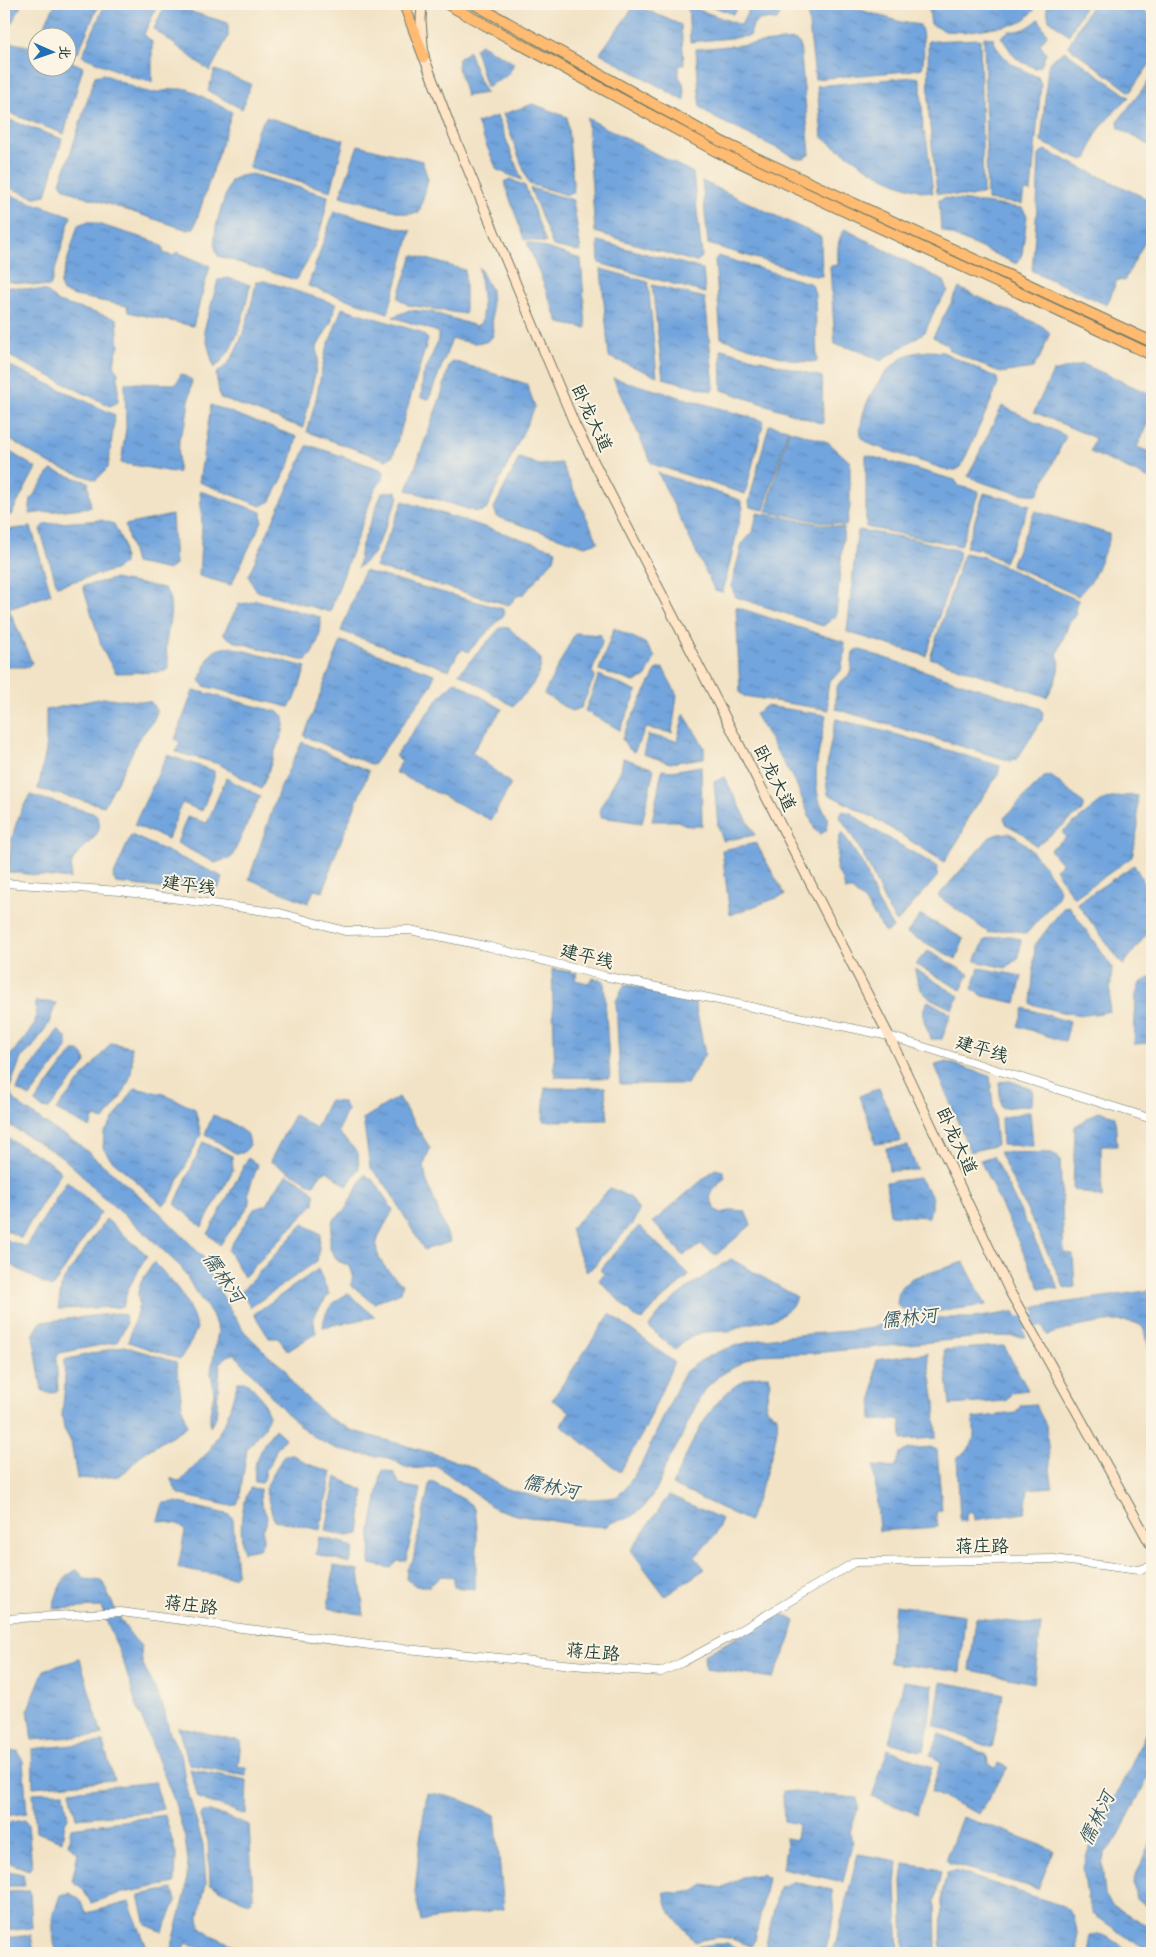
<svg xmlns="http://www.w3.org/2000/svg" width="1156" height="1957" font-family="'Gochi Hand','LXGW WenKai TC',sans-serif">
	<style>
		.water { fill: url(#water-ripples); stroke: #487088 }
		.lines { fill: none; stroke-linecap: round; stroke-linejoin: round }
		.river { stroke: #72a4dd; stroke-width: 14 }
		.tertiary-casing { stroke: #697767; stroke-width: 9 }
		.secondary-casing { stroke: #697767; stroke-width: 11 }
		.primary-casing { stroke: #697767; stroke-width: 12 }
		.tertiary { stroke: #fff; stroke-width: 8 }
		.secondary { stroke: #ffe4c6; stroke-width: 9 }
		.primary { stroke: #febb71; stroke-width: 10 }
		.labels { text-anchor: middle; stroke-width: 4; stroke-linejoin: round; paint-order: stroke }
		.street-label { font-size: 18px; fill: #1f3d34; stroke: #fcf5e5 }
		.water-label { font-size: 19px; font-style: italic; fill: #385c67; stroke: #fcf5e5 }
	</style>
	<defs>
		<pattern id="water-ripples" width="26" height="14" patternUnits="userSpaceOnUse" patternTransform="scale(1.25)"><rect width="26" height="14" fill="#72a4dd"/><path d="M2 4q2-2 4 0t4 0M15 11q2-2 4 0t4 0" fill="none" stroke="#5d87b4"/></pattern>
	</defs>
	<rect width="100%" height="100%" fill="#fcf5e5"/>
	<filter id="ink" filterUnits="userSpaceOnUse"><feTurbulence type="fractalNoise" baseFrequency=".02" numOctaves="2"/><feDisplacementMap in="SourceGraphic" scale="10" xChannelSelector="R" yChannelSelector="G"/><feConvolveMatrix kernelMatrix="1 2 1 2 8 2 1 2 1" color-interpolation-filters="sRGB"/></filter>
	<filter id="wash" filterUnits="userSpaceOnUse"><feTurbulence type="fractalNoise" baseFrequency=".0096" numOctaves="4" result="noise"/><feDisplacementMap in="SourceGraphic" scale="20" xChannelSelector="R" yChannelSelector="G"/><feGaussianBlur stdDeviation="1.12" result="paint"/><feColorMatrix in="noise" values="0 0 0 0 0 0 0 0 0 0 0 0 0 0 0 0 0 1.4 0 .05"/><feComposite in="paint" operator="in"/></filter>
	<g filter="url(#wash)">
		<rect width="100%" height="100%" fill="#f2e3c6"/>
		<!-- water -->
		<path class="water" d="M 4,4 L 22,4 L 9,28 L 4,26 Z
			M 55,4 L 99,4 L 78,53 L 68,50 L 68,38 L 39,37 Z
			M 105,4 L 158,4 L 144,34 L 152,42 L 152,82 L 134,78 L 82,56 Z
			M 165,4 L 228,23 L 228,37 L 210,71 L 154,29 Z
			M 706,4 L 742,4 L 733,14 Z
			M 752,4 L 781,4 L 782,11 L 777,20 L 761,19 L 753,25 L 750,36 L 690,42 L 688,6 L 741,25 Z
			M 928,4 L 1033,4 L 1034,11 L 1027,18 L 1017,24 L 963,32 L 945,31 L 931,24 Z
			M 1046,4 L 1086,4 L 1069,35 L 1049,20 Z
			M 1092,4 L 1135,4 L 1152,17 L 1152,61 L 1130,92 L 1068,46 Z
			M 635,5 L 681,25 L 684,64 L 679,66 L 679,77 L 683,83 L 685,101 L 600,53 Z
			M 844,5 L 901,22 L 920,25 C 924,33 925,60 922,68 L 907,71 L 815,79 L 807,6 Z
			M 1039,19 L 1047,35 L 1040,44 L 1046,53 L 1041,66 L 1035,68 L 1020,61 L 1014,56 L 1001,37 L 1009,31 C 1023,32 1029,27 1039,19 Z
			M 984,37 L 993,38 C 1000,60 1018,68 1038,77 L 1041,84 L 1031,192 L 1024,191 L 1022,204 L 987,200 Z
			M 980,39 L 983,193 L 971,197 L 937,193 L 929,117 L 928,41 Z
			M 794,40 L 800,44 L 810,154 L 804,158 L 797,158 L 715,118 L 700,107 L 696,49 Z
			M 4,41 L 37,48 L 38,68 L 68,68 L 68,60 L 83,67 L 64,134 L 4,111 Z
			M 480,44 L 514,63 C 507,81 501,78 486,87 L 475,49 Z
			M 469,51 L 479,80 L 486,93 L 466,96 L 458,67 L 458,59 Z
			M 1065,51 L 1129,97 C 1108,119 1094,128 1088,158 L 1083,160 L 1041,142 L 1048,66 L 1053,59 Z
			M 215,70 L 251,84 L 242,109 L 208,91 Z
			M 103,74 L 140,90 L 153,93 L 174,89 L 188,89 L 232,112 L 194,228 L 188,230 L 74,193 L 63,187 L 60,182 L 68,161 L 95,76 Z
			M 913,77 L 919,78 L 921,84 L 923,129 L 927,142 L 933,193 C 890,187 857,161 822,137 L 817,86 Z
			M 1152,77 L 1152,147 L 1119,128 L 1118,121 Z
			M 533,104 L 567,117 L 574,193 L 567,195 L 529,184 L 503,114 Z
			M 497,116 L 522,180 L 497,170 L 477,123 Z
			M 266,117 L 344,140 L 331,191 L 249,168 L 257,131 Z
			M 4,118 L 62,139 L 46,195 L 35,197 L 4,186 Z
			M 587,118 L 693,173 L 702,257 L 696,262 L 595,232 Z
			M 358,145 L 422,161 L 428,179 L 419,213 L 407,214 L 340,196 Z
			M 1044,150 L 1152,201 L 1152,228 L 1124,281 L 1117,280 L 1107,305 L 1032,271 L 1037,208 L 1039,155 Z
			M 252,174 L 328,196 C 324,225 313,256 296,280 L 218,256 C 208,236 224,201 231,180 L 240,176 Z
			M 510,179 L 525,186 L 546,243 L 524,239 L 504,182 Z
			M 702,181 L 821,237 L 822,276 L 815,276 L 708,244 Z
			M 530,188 L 573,200 L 581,252 L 553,246 Z
			M 4,193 L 71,216 L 50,287 L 4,281 Z
			M 944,198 L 1022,208 L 1027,216 L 1022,254 L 1017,264 L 941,230 L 939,200 Z
			M 334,211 L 411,231 L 388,313 L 308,286 Z
			M 88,221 L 156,242 L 163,247 L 163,253 L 173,256 L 177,252 L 210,266 L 193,326 L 128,312 L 127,306 L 75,296 L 63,292 L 60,285 L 78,225 Z
			M 845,229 L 944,281 L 948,291 L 936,307 L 925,332 L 881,361 L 858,350 L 835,344 L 830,266 L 838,265 C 838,251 836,240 845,229 Z
			M 598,241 L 703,269 L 705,293 L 599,263 Z
			M 527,242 L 581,259 L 586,328 L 559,323 Z
			M 413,255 L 465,270 L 465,314 L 408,305 L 398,298 Z
			M 718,256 L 812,284 L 815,295 L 817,361 C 802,367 740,344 721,338 L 715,260 Z
			M 479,267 L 491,290 L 493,336 L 486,342 L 474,343 L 452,339 L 429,399 L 421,398 L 423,376 L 438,341 L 438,332 L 393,317 L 409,310 L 431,312 L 476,326 L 481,323 C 485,305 480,286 479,267 Z
			M 601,269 L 648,282 L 657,376 L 609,357 Z
			M 228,278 L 250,285 C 244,314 238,349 214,368 L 204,331 L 218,280 Z
			M 256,281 L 265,281 L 336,304 L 331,322 L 317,347 L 318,360 L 303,428 L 220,398 L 216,374 C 220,370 225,367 228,363 C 243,344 252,305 256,281 Z
			M 652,285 L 705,298 L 714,386 L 712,391 L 663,378 Z
			M 4,286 L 46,291 L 58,302 L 117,319 L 119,347 L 116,353 L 114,364 L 118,373 L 118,402 L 110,406 L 9,356 L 4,349 Z
			M 959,288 L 1042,326 L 1050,333 L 1040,357 L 1033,368 L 1001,373 L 949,350 L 947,344 L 933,337 Z
			M 342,308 L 420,332 L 428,339 L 393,456 L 386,460 L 307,432 L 316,399 L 325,354 Z
			M 721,349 L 822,377 L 823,424 L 722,390 Z
			M 929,351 L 943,352 L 997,378 L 998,383 L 994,394 L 961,467 L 956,470 L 947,470 L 872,445 L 861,438 C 857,409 883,365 910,354 C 915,352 923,352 929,351 Z
			M 453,361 L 527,384 L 535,407 L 486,510 L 477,512 L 407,490 L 442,393 L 449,366 Z
			M 4,363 L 115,415 L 108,468 L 96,480 L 50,464 L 4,436 Z
			M 1083,364 L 1152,395 L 1152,413 L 1137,447 L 1152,453 L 1152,480 L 1090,452 L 1095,438 L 1034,412 L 1053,372 Z
			M 181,374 L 192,380 L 186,422 L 179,438 L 178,473 L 121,463 L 126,428 L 125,383 L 176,384 Z
			M 613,378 L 764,421 L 745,494 L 652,464 Z
			M 211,405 L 297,437 L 290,463 L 271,501 L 261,506 L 199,482 Z
			M 1002,406 L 1066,436 L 1038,494 C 1019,496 984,484 968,476 Z
			M 769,425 L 788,429 L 764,510 L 750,507 L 749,501 Z
			M 789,430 L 828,442 L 850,462 L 850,507 L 846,526 L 766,512 Z
			M 307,446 L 315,447 L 380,469 L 384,472 L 383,479 L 374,491 L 330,612 L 257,591 L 248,576 Z
			M 4,448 L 36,468 L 11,515 L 4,516 Z
			M 866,455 L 955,480 L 959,486 L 979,491 L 961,546 L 866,527 Z
			M 519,458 L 540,465 L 561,463 L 598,542 L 585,546 L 497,517 L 494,508 Z
			M 51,470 L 88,482 L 91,507 L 29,514 L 31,499 Z
			M 658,473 L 740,500 L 743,507 L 723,592 L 715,591 Z
			M 200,491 L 262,512 L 262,521 L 231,585 L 199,576 L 202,525 Z
			M 396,491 L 399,497 L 373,554 L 358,568 L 361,547 L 382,493 Z
			M 984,493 L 1030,505 L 1004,562 L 981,550 L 966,547 Z
			M 403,501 L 556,550 L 554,559 L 524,594 L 517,596 L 509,605 L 375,567 Z
			M 1035,511 L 1109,534 L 1109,541 L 1092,580 L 1078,596 L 1011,565 Z
			M 757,513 L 844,528 L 836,616 L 823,626 L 736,597 L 731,587 L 742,544 L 753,532 Z
			M 172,515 L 175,565 L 169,570 L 135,563 L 125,525 Z
			M 101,520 L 114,524 L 123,543 L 124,564 L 114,570 L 57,586 L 40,529 L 45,524 Z
			M 31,527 L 51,594 L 9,609 L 32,663 L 27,667 L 4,667 L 4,530 Z
			M 859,530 L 913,539 L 960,551 L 926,656 L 847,632 L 857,534 Z
			M 964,553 L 984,557 L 1041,584 L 1078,600 L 1075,617 L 1069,623 L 1057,655 L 1060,663 L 1055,682 L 1047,697 L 930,658 Z
			M 364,571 L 503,609 L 504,615 L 468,652 L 463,649 L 457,655 L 449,670 L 341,631 Z
			M 113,579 L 164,588 C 177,603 167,627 166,646 C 166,654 169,661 168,669 L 161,672 L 116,673 L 103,651 L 83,586 Z
			M 256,600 L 320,617 C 324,629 315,653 306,660 L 300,660 L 233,641 L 223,634 L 239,604 L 249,603 Z
			M 736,607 L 844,642 L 845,651 L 841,671 L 829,681 L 827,696 L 829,710 L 744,696 L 740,693 Z
			M 501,627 L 509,628 L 541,659 C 542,678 526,693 513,706 L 459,673 Z
			M 614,628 L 645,643 L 655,657 L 645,678 L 634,682 L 599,670 Z
			M 575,633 L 601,635 L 602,643 L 592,672 L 595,676 L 581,708 L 571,711 L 544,694 Z
			M 341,641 L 434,674 L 432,684 L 373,765 L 304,736 Z
			M 230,647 L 306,667 L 295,699 L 289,707 L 204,686 L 200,680 C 208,661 207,648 230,647 Z
			M 857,649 L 1039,708 L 1043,712 L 1042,720 L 1017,759 L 1011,761 L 836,709 L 836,688 L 840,682 L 847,678 L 851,670 L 853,652 Z
			M 663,668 L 677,695 L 672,733 L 646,728 L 634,752 L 628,748 L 622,739 L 625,731 L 657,669 Z
			M 599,675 L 637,692 L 620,730 L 585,711 Z
			M 455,681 L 502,709 L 472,752 L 511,784 L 491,820 L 395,772 L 402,760 L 395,756 L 438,699 Z
			M 193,691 L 202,692 L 278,712 L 284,716 C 285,734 281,735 275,751 C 271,764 267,776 261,789 L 219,764 L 176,752 L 180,742 L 175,739 Z
			M 103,698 L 151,702 L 157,712 L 153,721 L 137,741 L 130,757 L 104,806 L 38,789 L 46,751 L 46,710 Z
			M 766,706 L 826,715 C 822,743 810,773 820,802 C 824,814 831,816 826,831 L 820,834 L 815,830 L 796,784 L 755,714 Z
			M 684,714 L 704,747 L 704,758 L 670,763 L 643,754 L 648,735 L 677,741 Z
			M 836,719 L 898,735 L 1000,766 L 998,775 L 967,819 L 962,834 L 944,862 L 876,819 L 828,794 C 823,770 831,742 836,719 Z
			M 302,742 L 369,771 L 334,858 L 323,892 L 314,890 L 308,903 L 249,879 L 279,790 Z
			M 167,755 L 214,771 L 214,778 L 202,811 L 182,803 L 168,839 L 134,825 Z
			M 623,758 L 654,769 L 642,823 L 601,817 L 600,808 L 621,770 Z
			M 701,766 L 702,826 L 689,826 L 677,821 L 652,821 L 662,770 L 672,771 Z
			M 1050,775 L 1084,804 L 1082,811 L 1036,846 L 1022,833 L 1007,825 L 1004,818 L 1044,777 Z
			M 724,777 L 755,835 L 723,841 L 718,826 L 714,782 Z
			M 226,778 L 260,796 L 232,857 L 215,863 L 177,843 L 187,817 L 207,823 Z
			M 30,795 L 96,814 C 109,837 80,844 72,863 C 71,867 71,874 70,879 L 8,872 C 11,841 13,822 30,795 Z
			M 1132,795 L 1137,796 L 1138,826 L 1132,857 L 1074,898 L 1055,869 L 1062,864 L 1050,850 L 1066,837 L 1062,832 L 1105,799 Z
			M 842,811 L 851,813 L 871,828 L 938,867 L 937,877 L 897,922 C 885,907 880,890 872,873 C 863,853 852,835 840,817 Z
			M 842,832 L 864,866 L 877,901 L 893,928 L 886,933 L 865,902 L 852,890 L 845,890 L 843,880 L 836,870 L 839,837 Z
			M 1009,833 C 1032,844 1045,869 1060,889 L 1058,897 L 1026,934 C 1013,928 1003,930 989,933 L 938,896 L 990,837 L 998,834 Z
			M 131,835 L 219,875 L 223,878 C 214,905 196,888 179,883 L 167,889 L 116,883 L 113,877 Z
			M 756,843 L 785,895 L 730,915 L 722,850 Z
			M 1134,865 L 1152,896 L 1152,927 L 1123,965 L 1077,903 Z
			M 1069,906 L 1112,967 L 1109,1011 C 1079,1020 1060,1011 1031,1004 L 1035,945 L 1064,907 Z
			M 921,915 L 964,939 L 956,959 L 907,933 Z
			M 1010,936 L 1021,940 L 1019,957 L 1006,968 L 975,961 L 985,940 L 995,937 Z
			M 928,951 L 969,974 L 961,990 L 915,964 Z
			M 979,968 L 1022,976 L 1016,1003 L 983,996 L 972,989 Z
			M 552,969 L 577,973 L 575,980 L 588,983 L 592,978 L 604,981 L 610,1078 L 555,1077 Z
			M 915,969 L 959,996 L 952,1009 C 929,997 919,998 915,969 Z
			M 1151,977 L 1152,979 L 1152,1043 L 1134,1044 L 1136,994 L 1140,983 Z
			M 625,984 L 695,1003 L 705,1054 L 687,1084 L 620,1084 L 616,1001 Z
			M 36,1001 L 56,1003 L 49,1023 L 32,1048 L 21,1058 L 9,1090 L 17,1103 L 49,1126 L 76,1142 L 161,1214 L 202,1256 L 223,1284 L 218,1288 L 234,1316 L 244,1331 L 270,1357 L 285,1369 L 294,1386 L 327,1417 L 353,1431 L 439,1455 L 476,1469 L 487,1478 L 504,1488 L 547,1500 L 596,1499 L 616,1497 L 628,1485 L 641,1465 L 684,1373 C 722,1340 774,1337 822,1333 C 847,1331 870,1331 893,1320 L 906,1324 L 933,1318 L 973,1318 L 1014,1312 L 1026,1337 L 993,1336 L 814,1353 L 759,1355 L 748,1359 L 719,1376 L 707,1387 L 697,1403 L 679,1442 L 665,1467 L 658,1487 L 643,1508 L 629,1518 L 613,1522 L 605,1527 L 578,1525 L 516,1515 L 494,1508 L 437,1466 C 426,1467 413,1471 403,1466 C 398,1464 395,1459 390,1458 C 374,1455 357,1455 341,1450 C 294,1435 268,1387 234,1354 L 227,1356 L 220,1364 L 216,1417 L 210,1427 L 210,1413 L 214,1393 L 211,1372 L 218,1331 L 212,1314 L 195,1291 L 182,1268 L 134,1223 L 98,1193 L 80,1173 L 62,1157 L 4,1122 L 4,1064 L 35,1024 Z
			M 928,1001 L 951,1014 L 942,1039 L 931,1039 C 926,1025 918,1014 928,1001 Z
			M 1024,1008 L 1070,1022 L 1065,1042 L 1018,1026 Z
			M 58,1030 L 67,1038 L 67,1048 L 30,1097 L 17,1090 L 22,1078 L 37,1060 Z
			M 111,1043 L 131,1047 C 136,1081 123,1094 104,1120 L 94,1117 L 90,1128 L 56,1110 Z
			M 73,1051 L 79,1051 L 85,1057 L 86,1063 L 49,1109 L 42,1108 L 35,1102 Z
			M 947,1062 L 990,1076 L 997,1145 L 970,1152 L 935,1065 Z
			M 1010,1081 L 1033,1089 L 1032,1105 L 1001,1108 L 999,1082 Z
			M 605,1087 L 608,1120 L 543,1121 L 545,1088 Z
			M 135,1088 L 163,1094 L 195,1109 L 201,1134 L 169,1200 L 163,1205 L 110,1158 L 103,1148 L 104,1133 Z
			M 879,1088 L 901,1141 L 875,1144 L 873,1132 L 859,1096 Z
			M 398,1097 L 430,1148 L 424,1165 L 426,1179 L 450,1242 L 424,1250 L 388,1188 L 370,1167 L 363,1119 Z
			M 329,1101 L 343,1102 L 347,1110 L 338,1132 L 358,1153 L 359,1168 L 347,1186 L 327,1171 L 322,1173 L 313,1185 L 270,1161 L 294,1115 L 316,1128 Z
			M 1030,1111 L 1033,1146 L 1002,1145 L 1001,1118 Z
			M 1099,1111 L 1115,1116 L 1117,1146 L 1101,1146 L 1102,1198 L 1073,1189 L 1075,1126 Z
			M 213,1115 L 233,1124 L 248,1135 L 250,1145 L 243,1153 L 235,1153 L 205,1134 Z
			M 4,1136 L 51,1163 L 61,1172 L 21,1238 L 4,1229 Z
			M 203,1142 L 232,1156 L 233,1170 L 202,1227 L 175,1204 Z
			M 908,1146 L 917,1170 L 889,1171 L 886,1148 Z
			M 999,1152 L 1052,1153 L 1060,1159 L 1064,1253 L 1073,1254 L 1075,1287 L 1065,1289 Z
			M 993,1156 L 1059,1289 L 1040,1288 L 980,1160 Z
			M 248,1158 L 258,1165 L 248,1192 L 250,1204 L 220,1245 L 208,1234 Z
			M 715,1169 L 723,1171 L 725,1177 L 713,1191 L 710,1198 L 715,1209 L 721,1213 L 734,1210 L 745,1211 L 751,1225 L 716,1255 L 701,1245 L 683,1255 L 653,1222 Z
			M 287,1174 L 307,1186 L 315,1194 L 314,1204 L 244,1277 L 228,1250 L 254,1209 L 266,1205 L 273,1193 Z
			M 365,1174 L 375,1182 L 393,1210 C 388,1220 380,1231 377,1242 C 373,1258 392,1276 403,1284 L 401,1292 L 374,1303 L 351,1285 L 353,1275 L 350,1266 L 338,1261 L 330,1249 L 330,1235 L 333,1220 L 345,1210 Z
			M 919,1178 L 933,1198 L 929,1217 L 890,1215 L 886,1182 Z
			M 67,1181 L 101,1212 L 52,1288 L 4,1261 L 4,1239 L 26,1247 Z
			M 610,1188 L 631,1198 L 639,1211 L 632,1224 L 591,1269 L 586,1271 L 570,1229 Z
			M 106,1219 L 147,1255 L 128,1289 L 123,1307 L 58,1309 L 62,1282 Z
			M 303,1224 L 321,1234 L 317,1261 L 251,1307 L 241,1292 Z
			M 639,1226 L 690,1275 L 657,1304 L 642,1320 L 635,1317 L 599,1280 L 604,1274 L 600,1270 Z
			M 731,1259 L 797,1297 L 791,1307 L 777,1318 L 748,1324 L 731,1331 L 704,1332 L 691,1336 L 675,1350 L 649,1327 C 668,1298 702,1278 731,1259 Z
			M 154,1262 C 176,1286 187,1296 197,1328 L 191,1342 L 180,1359 L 128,1342 L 139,1305 L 138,1292 L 141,1282 Z
			M 964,1262 L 986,1305 L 911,1315 L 897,1305 L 899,1290 L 912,1278 Z
			M 318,1269 L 329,1294 L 313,1317 L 316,1333 L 288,1351 L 278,1338 L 269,1338 L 254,1314 Z
			M 1152,1290 L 1152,1366 C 1149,1356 1148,1335 1143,1328 C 1131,1311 1064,1330 1047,1335 L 1034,1307 Z
			M 348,1293 L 375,1317 L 323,1327 C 325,1308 332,1303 348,1293 Z
			M 118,1313 L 125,1315 L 126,1325 L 117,1342 L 60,1353 L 56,1358 L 58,1390 C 52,1394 48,1394 42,1390 L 33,1335 L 41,1322 Z
			M 610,1314 L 674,1362 L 645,1429 L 620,1472 L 561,1425 L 570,1411 L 552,1400 Z
			M 124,1346 L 176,1362 L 183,1412 L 187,1426 L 141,1455 L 126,1471 L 118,1476 L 93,1479 L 77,1478 L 71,1442 L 64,1429 L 62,1415 L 65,1384 L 64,1360 Z
			M 1004,1346 L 1028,1390 L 1012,1392 L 1006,1401 L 950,1405 L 944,1350 Z
			M 927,1353 L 935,1402 L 936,1438 L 902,1440 L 901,1420 L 871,1420 L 876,1360 Z
			M 768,1376 L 770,1382 L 765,1407 L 777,1416 C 781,1439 757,1497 749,1521 L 672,1485 C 690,1449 709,1395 749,1378 C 754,1376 762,1376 768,1376 Z
			M 238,1382 L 247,1382 L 260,1396 L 269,1415 L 265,1427 L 247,1449 L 240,1497 L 237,1504 L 231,1506 L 181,1495 L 177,1492 L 170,1478 L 180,1482 L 209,1451 L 226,1420 Z
			M 1035,1404 L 1046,1425 L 1052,1487 L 1028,1489 L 1025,1513 L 974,1520 L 973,1512 L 966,1513 L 966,1522 L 960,1521 L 957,1457 C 976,1449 975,1436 973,1418 L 1016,1413 L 1021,1405 Z
			M 275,1429 L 285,1438 L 276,1450 L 270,1465 L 265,1470 L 265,1477 L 262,1483 L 255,1482 C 252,1460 262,1445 275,1429 Z
			M 931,1447 L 937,1450 L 942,1510 L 936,1512 L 938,1527 L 879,1531 L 874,1466 L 895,1468 L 900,1453 L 909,1449 Z
			M 284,1455 L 293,1455 L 308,1464 L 332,1472 L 320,1530 L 274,1520 L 265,1489 Z
			M 382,1470 L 394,1473 L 400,1485 L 421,1489 L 406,1561 L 398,1561 L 391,1568 L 370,1564 L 371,1530 Z
			M 336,1477 L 364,1491 L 359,1534 L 347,1536 L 326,1531 Z
			M 430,1481 C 439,1486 468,1500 473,1507 C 481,1519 475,1573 475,1589 L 454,1587 L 454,1577 L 441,1576 L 430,1586 L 416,1586 L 406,1579 L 407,1569 L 413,1560 Z
			M 250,1488 L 260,1489 L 261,1503 L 267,1516 L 266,1524 L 263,1530 L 263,1542 L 259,1549 L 243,1552 C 240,1528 240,1509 250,1488 Z
			M 669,1495 L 722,1519 L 715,1535 L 695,1557 L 705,1569 L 665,1596 L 631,1550 Z
			M 176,1502 L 230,1515 L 233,1519 L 237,1574 L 233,1577 L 178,1568 L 185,1531 L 178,1524 L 158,1521 L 163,1503 Z
			M 319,1537 L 344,1543 L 354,1549 L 350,1563 L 316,1554 Z
			M 334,1566 L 359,1571 L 364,1615 L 328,1608 Z
			M 77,1570 L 85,1579 L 102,1581 C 113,1604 122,1628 141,1646 L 142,1662 L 164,1709 L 169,1731 L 182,1759 L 185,1781 L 203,1845 L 206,1883 L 199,1916 L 200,1926 L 211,1935 L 252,1953 L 214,1953 L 187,1943 L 181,1953 L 166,1953 L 172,1946 L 186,1892 L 188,1861 L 185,1838 L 174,1800 L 135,1701 L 125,1666 L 101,1607 L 53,1609 C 57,1593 60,1577 77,1570 Z
			M 895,1605 L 965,1615 L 960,1672 L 889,1663 Z
			M 781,1613 L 795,1621 L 789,1642 L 773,1678 L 705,1669 L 704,1655 Z
			M 976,1618 L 1041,1625 L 1034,1683 L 970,1670 Z
			M 80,1659 L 102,1735 L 32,1740 L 28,1709 L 44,1670 Z
			M 904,1681 L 933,1685 C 930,1707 929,1728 924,1750 L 920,1751 L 889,1742 Z
			M 941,1682 L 991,1691 L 1003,1695 L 992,1748 L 934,1725 Z
			M 1152,1719 L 1152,1769 L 1117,1839 L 1105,1853 L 1102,1863 L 1105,1895 L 1113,1906 L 1152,1928 L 1152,1953 L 1150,1953 L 1093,1914 L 1087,1897 L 1083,1868 L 1091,1841 L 1125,1778 Z
			M 178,1727 L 241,1741 L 238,1767 L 246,1767 L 246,1776 L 189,1764 Z
			M 940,1734 L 987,1755 L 988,1764 L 994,1768 L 999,1763 L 1008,1767 L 979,1814 L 931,1792 L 941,1762 L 930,1755 Z
			M 103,1742 L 114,1780 L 33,1787 L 32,1749 Z
			M 888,1749 L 932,1767 L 917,1814 L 872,1797 Z
			M 18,1751 L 23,1761 L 27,1813 L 4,1816 L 4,1752 Z
			M 190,1769 L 247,1780 L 246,1815 L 198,1798 Z
			M 155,1782 L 163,1809 L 149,1812 L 76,1818 L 70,1791 Z
			M 783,1791 L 857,1798 L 858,1808 L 850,1832 L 852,1844 L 843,1882 L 782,1868 L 786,1849 L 785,1838 L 796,1840 L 798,1824 L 784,1821 Z
			M 64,1792 L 68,1818 L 65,1823 L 62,1841 L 36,1832 L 33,1793 Z
			M 427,1793 C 452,1795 473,1804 495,1815 L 504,1909 L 421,1921 L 415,1893 L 420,1840 Z
			M 210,1811 L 249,1825 L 253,1895 L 250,1902 L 243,1901 L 210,1884 L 208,1841 L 200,1817 L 203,1812 Z
			M 165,1815 L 176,1854 L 175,1883 L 118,1894 L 91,1903 L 82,1888 L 72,1881 L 78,1853 L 68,1844 L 71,1828 Z
			M 962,1817 L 999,1829 L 1054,1850 L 1038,1889 L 949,1863 L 946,1860 Z
			M 25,1820 L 28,1825 L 32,1866 L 29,1870 L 4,1861 L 4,1823 Z
			M 1152,1838 L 1152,1910 L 1136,1899 L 1133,1882 Z
			M 858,1854 L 898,1861 L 896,1886 L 899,1953 L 833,1953 Z
			M 904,1863 L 936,1868 L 941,1872 L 935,1902 L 936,1948 L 932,1953 L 904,1953 L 902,1881 Z
			M 4,1870 L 23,1874 L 25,1886 L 4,1886 Z
			M 955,1871 L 1063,1906 C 1079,1916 1077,1936 1078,1953 L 942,1953 L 941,1951 L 942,1893 L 947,1873 Z
			M 762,1874 L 768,1878 L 755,1940 L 751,1946 C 744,1944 739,1942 732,1939 C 720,1935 706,1939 695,1942 L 668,1909 L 664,1892 L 679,1893 L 695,1891 L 704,1885 L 723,1888 L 742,1877 Z
			M 793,1882 L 832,1890 L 834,1918 L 825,1953 L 764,1953 L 779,1887 Z
			M 173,1889 L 176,1901 L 163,1932 L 146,1925 L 139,1895 Z
			M 30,1891 L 32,1928 L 4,1931 L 4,1892 Z
			M 70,1893 L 79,1899 L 87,1913 L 129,1902 L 149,1953 L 55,1953 L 52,1919 L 60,1895 Z
			M 1098,1934 C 1111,1936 1121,1946 1133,1953 L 1090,1953 L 1089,1935 Z
			M 31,1935 L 34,1953 L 4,1953 L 4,1938 Z
			M 716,1944 L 727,1944 L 745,1953 L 688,1953 L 688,1951 L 700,1946 Z"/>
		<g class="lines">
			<!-- river -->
			<path class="river" d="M 1002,1326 L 1057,1318"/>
		</g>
	</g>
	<g filter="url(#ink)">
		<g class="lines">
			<defs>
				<path id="tertiary" d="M 4,883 L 120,891 L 280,913 L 345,931 L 410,930 L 490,947 L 604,976 L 889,1036 L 1152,1119
					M 4,1619 L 121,1612 L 385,1647 L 616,1669 L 661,1672 L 681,1663 L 733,1635 L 855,1562 L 1054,1559 L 1138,1570 L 1152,1566"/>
				<path id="secondary" d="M 422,4 L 421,20 L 424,57 L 452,131 L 575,425 L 889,1036 L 1009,1290 L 1152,1547"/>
				<path id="primary" d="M 404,4 L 424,57
					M 447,4 L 716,151 L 1152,355
					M 474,4 L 722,142 L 1152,342"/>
			</defs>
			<!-- tertiary casing -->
			<use href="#tertiary" class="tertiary-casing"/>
			<!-- secondary casing -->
			<use href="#secondary" class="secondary-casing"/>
			<!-- primary casing -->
			<use href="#primary" class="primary-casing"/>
			<!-- tertiary -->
			<use href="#tertiary" class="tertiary"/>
			<!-- secondary -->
			<use href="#secondary" class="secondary"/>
			<!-- primary -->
			<use href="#primary" class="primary"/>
		</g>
	</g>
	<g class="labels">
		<!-- street labels -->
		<g class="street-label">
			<text transform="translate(592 418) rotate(65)" y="6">卧龙大道</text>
			<text transform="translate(775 778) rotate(63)" y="6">卧龙大道</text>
			<text transform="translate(189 885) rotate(8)" y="6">建平线</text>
			<text transform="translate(587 956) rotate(14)" y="6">建平线</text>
			<text transform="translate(982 1049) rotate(17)" y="6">建平线</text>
			<text transform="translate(957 1141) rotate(65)" y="6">卧龙大道</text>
			<text x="982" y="1552">蒋庄路</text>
			<text transform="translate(191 1605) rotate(7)" y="6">蒋庄路</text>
			<text transform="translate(593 1652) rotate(5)" y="6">蒋庄路</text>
		</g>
		<!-- water labels -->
		<g class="water-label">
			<text transform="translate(224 1277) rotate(56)" y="7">儒林河</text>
			<text transform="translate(909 1317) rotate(-6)" y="7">儒林河</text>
			<text transform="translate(551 1486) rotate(12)" y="7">儒林河</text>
			<text transform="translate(1096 1818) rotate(-64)" y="7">儒林河</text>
		</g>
	</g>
	<!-- margin -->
	<rect width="1156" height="1957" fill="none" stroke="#fcf5e5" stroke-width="20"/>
	<!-- north arrow -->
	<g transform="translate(52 52) rotate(92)"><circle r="24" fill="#fcf5e5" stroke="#a4ab9e"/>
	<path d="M0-4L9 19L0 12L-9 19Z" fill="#1f6fb2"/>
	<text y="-8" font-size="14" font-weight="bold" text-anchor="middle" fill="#1f3d34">北</text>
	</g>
</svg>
